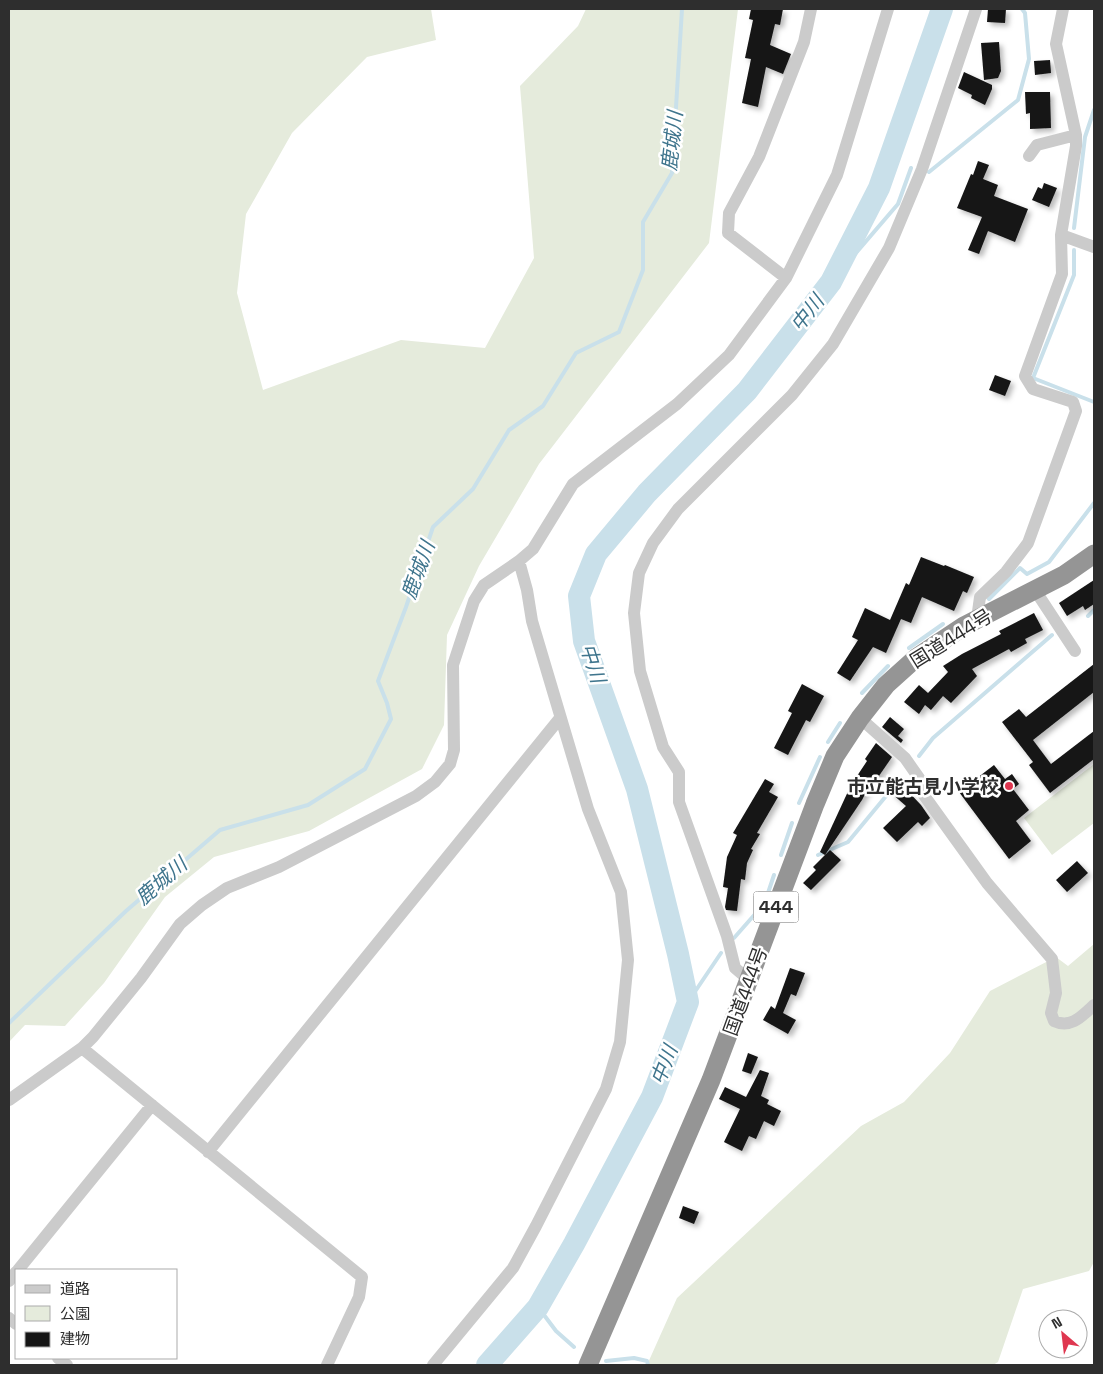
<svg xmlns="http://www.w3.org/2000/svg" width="1103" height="1374" font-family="'Space Grotesk','Noto Sans JP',sans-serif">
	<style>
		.green { fill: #e5ebdc }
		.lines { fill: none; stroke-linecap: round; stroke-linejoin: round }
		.stream { stroke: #c9e0ea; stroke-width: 4 }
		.river { stroke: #c9e0ea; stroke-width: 22 }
		.building { fill: #151515; filter: url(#shadow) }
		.minor { stroke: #cbcbcb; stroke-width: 12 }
		.highway { stroke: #959595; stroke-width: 19 }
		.poi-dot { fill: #df3750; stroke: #fff; stroke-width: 2 }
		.labels { text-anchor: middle; stroke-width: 5; stroke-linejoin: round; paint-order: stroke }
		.shield { fill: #fff; stroke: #6d6d6d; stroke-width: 1 }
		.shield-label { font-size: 18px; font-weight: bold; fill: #2e2e2e }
		.street-label { font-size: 19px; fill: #2e2e2e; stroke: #fff }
		.poi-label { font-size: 19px; font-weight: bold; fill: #2e2e2e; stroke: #fff; text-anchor: end }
		.water-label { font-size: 20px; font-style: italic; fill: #3f758d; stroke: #fff }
	</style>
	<defs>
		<filter id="shadow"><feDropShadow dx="3.5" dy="3.5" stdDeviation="2.5" flood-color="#0004"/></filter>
	</defs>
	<rect width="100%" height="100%" fill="#fff"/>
	<!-- green -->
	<path class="green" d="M 9,9 L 431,9 L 436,40 L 367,57 L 292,133 L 246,214 L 237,293 L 263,390 L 401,340 L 485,348 L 534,258 L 520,86 L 578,26 L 586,9 L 738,9 L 709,243 L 539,464 L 479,566 L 447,635 L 444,725 L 422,769 L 309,831 L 214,857 L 165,897 L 104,983 L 65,1026 L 25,1025 L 9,1042 Z
		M 1094,764 L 1094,823 L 1052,855 L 1024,818 Z
		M 1094,944 L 1094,1262 L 1089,1271 L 1023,1289 L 998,1362 L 993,1365 L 647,1365 L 677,1298 L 861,1126 L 904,1102 L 950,1053 L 990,991 L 1056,957 L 1068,966 Z"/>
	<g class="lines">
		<!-- stream -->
		<path class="stream" d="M 929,172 L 1018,100 L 1029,59 L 1025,13 L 1022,9
			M 1074,228 L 1085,137 L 1094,110
			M 1074,250 L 1074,275 L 1033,378 L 1094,402
			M 831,282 L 898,204 L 911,168
			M 989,599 L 1020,568 L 1027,574 L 1049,562 L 1094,503
			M 1088,616 L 1094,610
			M 909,648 L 943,624
			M 862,693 L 888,666
			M 828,742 L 840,723
			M 919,756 L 933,738 L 1052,635
			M 799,803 L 820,757
			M 781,855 L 792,823
			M 818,855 L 848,842 L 901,778
			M 764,905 L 774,875
			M 734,938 L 756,913
			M 688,1002 L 721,953
			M 9,1023 L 126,911 L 220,830 L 308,805 L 365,769 L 391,719 L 387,703 L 378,681 L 406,607 L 433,527 L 473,489 L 509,430 L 543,406 L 576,353 L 619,332 L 643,270 L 643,222 L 672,173 L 682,9
			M 538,1307 L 556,1331 L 574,1347
			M 606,1361 L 634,1358 L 647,1361 L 648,1365"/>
		<!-- river -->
		<path class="river" d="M 487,1365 L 538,1307 L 574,1244 L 652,1097 L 688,1002 L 678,954 L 637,789 L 584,641 L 579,596 L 596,554 L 647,493 L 747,391 L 831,282 L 879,188 L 942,9"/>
	</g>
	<!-- building -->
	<path class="building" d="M 751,9 L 783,9 L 780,25 L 775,24 L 770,45 L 791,54 L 783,74 L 766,67 L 758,107 L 742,103 L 751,59 L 745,58 L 753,20 L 749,19 Z
		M 988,9 L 1006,9 L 1005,23 L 987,22 Z
		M 999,42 L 1001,71 L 998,78 L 984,80 L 981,43 Z
		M 1050,60 L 1051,73 L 1035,75 L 1034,61 Z
		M 964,72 L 992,85 L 992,89 L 985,105 L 971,98 L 972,95 L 958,88 Z
		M 1025,92 L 1050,92 L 1051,128 L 1030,129 L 1030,113 L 1026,114 Z
		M 978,161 L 989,165 L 983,179 L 998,185 L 994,196 L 1028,209 L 1015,242 L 988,231 L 979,254 L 968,250 L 982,217 L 957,208 L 971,174 L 973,175 Z
		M 1044,183 L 1057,188 L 1049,207 L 1032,200 L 1038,187 L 1042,189 Z
		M 995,375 L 1011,381 L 1005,396 L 989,390 Z
		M 921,557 L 944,566 L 945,565 L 974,577 L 967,593 L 963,591 L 954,611 L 922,597 L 911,623 L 901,619 L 886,653 L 873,647 L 850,681 L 837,673 L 858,640 L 852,637 L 865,608 L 890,620 L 906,583 L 909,585 Z
		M 1094,580 L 1094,604 L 1085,610 L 1083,606 L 1067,616 L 1059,603 Z
		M 1034,613 L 1043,630 L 1025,639 L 1027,643 L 1011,652 L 1009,649 L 972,669 L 977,676 L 951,703 L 943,696 L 931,710 L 925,705 L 919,714 L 904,702 L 919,685 L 928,693 L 948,672 L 943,666 L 962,654 L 1001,634 L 999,631 Z
		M 1094,664 L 1094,692 L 1033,740 L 1051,764 L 1094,731 L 1094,759 L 1050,793 L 1029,765 L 1033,762 L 1002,722 L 1019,709 L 1026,717 Z
		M 802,684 L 824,696 L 810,722 L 806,720 L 788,755 L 774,748 L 792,713 L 788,711 Z
		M 890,717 L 904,729 L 898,736 L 903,740 L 901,743 L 882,727 Z
		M 876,743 L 892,757 L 870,789 L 868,788 L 862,800 L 825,855 L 820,852 L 851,785 L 867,761 L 865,759 Z
		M 994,765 L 1005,779 L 1012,774 L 1019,784 L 1013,789 L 1029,810 L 1016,821 L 1031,841 L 1009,859 L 959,792 Z
		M 765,779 L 774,784 L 769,792 L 778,797 L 757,833 L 760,834 L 751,849 L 753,850 L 747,863 L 745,880 L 741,879 L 737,911 L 726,910 L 725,907 L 728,888 L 723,887 L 727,857 L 737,835 L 733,833 Z
		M 900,783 L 921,805 L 930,818 L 922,826 L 918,822 L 897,842 L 883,828 L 906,806 L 891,793 Z
		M 830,850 L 841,860 L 811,890 L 803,883 L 816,870 L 813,867 Z
		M 1077,861 L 1088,873 L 1067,892 L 1056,880 Z
		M 790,968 L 805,973 L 796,996 L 791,994 L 783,1013 L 796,1020 L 788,1034 L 763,1020 L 771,1006 L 775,1009 Z
		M 748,1053 L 758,1057 L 751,1074 L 742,1071 Z
		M 760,1070 L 769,1073 L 761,1096 L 769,1100 L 767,1104 L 781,1111 L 774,1126 L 764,1121 L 756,1139 L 749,1136 L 742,1151 L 724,1142 L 740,1109 L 719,1099 L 725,1087 L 746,1097 Z
		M 683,1206 L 699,1212 L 694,1224 L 679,1218 Z"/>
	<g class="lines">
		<!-- minor -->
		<path class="minor" d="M 1029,156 L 1037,145 L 1076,135
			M 1061,235 L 1094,247
			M 786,278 L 728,233 L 729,213 L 759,157 L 804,42 L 811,9
			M 1035,590 L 1075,651
			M 977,619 L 980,597 L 1006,572 L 1028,543 L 1076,411 L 1073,402 L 1033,389 L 1025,376 L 1062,274 L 1061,235 L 1076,146 L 1076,135 L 1056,44 L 1063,9
			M 860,718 L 905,758 L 919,778 L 923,794 L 987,883 L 1052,959 L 1056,993 L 1051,1013 L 1054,1021 C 1071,1029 1082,1016 1094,1005
			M 749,980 L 735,968 L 727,936 L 679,802 L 679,772 L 663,747 L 640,671 L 634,613 L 639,573 L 653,543 L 678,509 L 792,395 L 833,344 L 889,248 L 922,169 L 976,9
			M 82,1048 L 362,1277 L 359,1297 L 327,1365
			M 9,1100 L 82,1048 L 93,1037 L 141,978 L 180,924 L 202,905 L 227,888 L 279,867 L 416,796 L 435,782 L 450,764 L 454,750 L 453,665 L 474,601 L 484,585 L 519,561
			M 208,1152 L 560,718
			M 18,1270 L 152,1105
			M 9,1281 L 16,1272
			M 9,1318 L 16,1324
			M 58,1358 L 67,1365
			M 433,1365 L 513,1268 L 536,1226 L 606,1089 L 620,1042 L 628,960 L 621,892 L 588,809 L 532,621 L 527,590 L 519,561 L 533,549 L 573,484 L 677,404 L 729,355 L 786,278 L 837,175 L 888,9"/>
		<!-- highway -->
		<path class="highway" d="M 588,1365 L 711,1080 L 815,804 L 835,756 L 860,718 L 886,685 L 916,658 L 964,626 L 1064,575 L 1094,554"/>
	</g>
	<!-- markers -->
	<circle class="poi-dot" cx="1009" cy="786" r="5"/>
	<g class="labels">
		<!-- shield labels -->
		<rect class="shield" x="753.5" y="891.5" width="45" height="31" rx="4"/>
		<g class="shield-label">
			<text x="776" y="913">444</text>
		</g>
		<!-- street labels -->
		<g class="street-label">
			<text transform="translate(951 638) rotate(-32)" y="7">国道444号</text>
			<text transform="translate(745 991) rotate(-70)" y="7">国道444号</text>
		</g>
		<!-- poi labels -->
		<g class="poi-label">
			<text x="999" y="793">市立能古見小学校</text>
		</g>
		<!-- water labels -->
		<g class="water-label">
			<text transform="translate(672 141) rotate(-84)" y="7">鹿城川</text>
			<text transform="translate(807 313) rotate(-52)" y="7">中川</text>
			<text transform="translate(418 570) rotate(-70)" y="7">鹿城川</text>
			<text transform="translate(593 663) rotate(72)" y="7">中川</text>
			<text transform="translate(161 881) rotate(-41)" y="7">鹿城川</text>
			<text transform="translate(664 1065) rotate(-69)" y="7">中川</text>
		</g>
	</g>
	<!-- border -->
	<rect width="1103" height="1374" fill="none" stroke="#2e2e2e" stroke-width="20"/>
	<!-- legend -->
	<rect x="15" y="1269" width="162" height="90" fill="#ffffff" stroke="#ababab"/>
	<rect x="25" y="1285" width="25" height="8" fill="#cbcbcb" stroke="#ababab"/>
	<text x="60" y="1294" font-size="15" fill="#2e2e2e">道路</text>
	<rect x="25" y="1306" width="25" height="15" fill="#e5ebdc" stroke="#ababab"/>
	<text x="60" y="1319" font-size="15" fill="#2e2e2e">公園</text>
	<rect x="25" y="1332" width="25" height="15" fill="#151515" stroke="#ababab"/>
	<text x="60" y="1344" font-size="15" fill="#2e2e2e">建物</text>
	<!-- north arrow -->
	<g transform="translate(1063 1334) rotate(332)"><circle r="24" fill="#ffffff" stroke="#ababab"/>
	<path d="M0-4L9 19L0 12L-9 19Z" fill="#df3750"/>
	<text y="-8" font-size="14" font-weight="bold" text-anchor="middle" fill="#2e2e2e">N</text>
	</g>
</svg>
